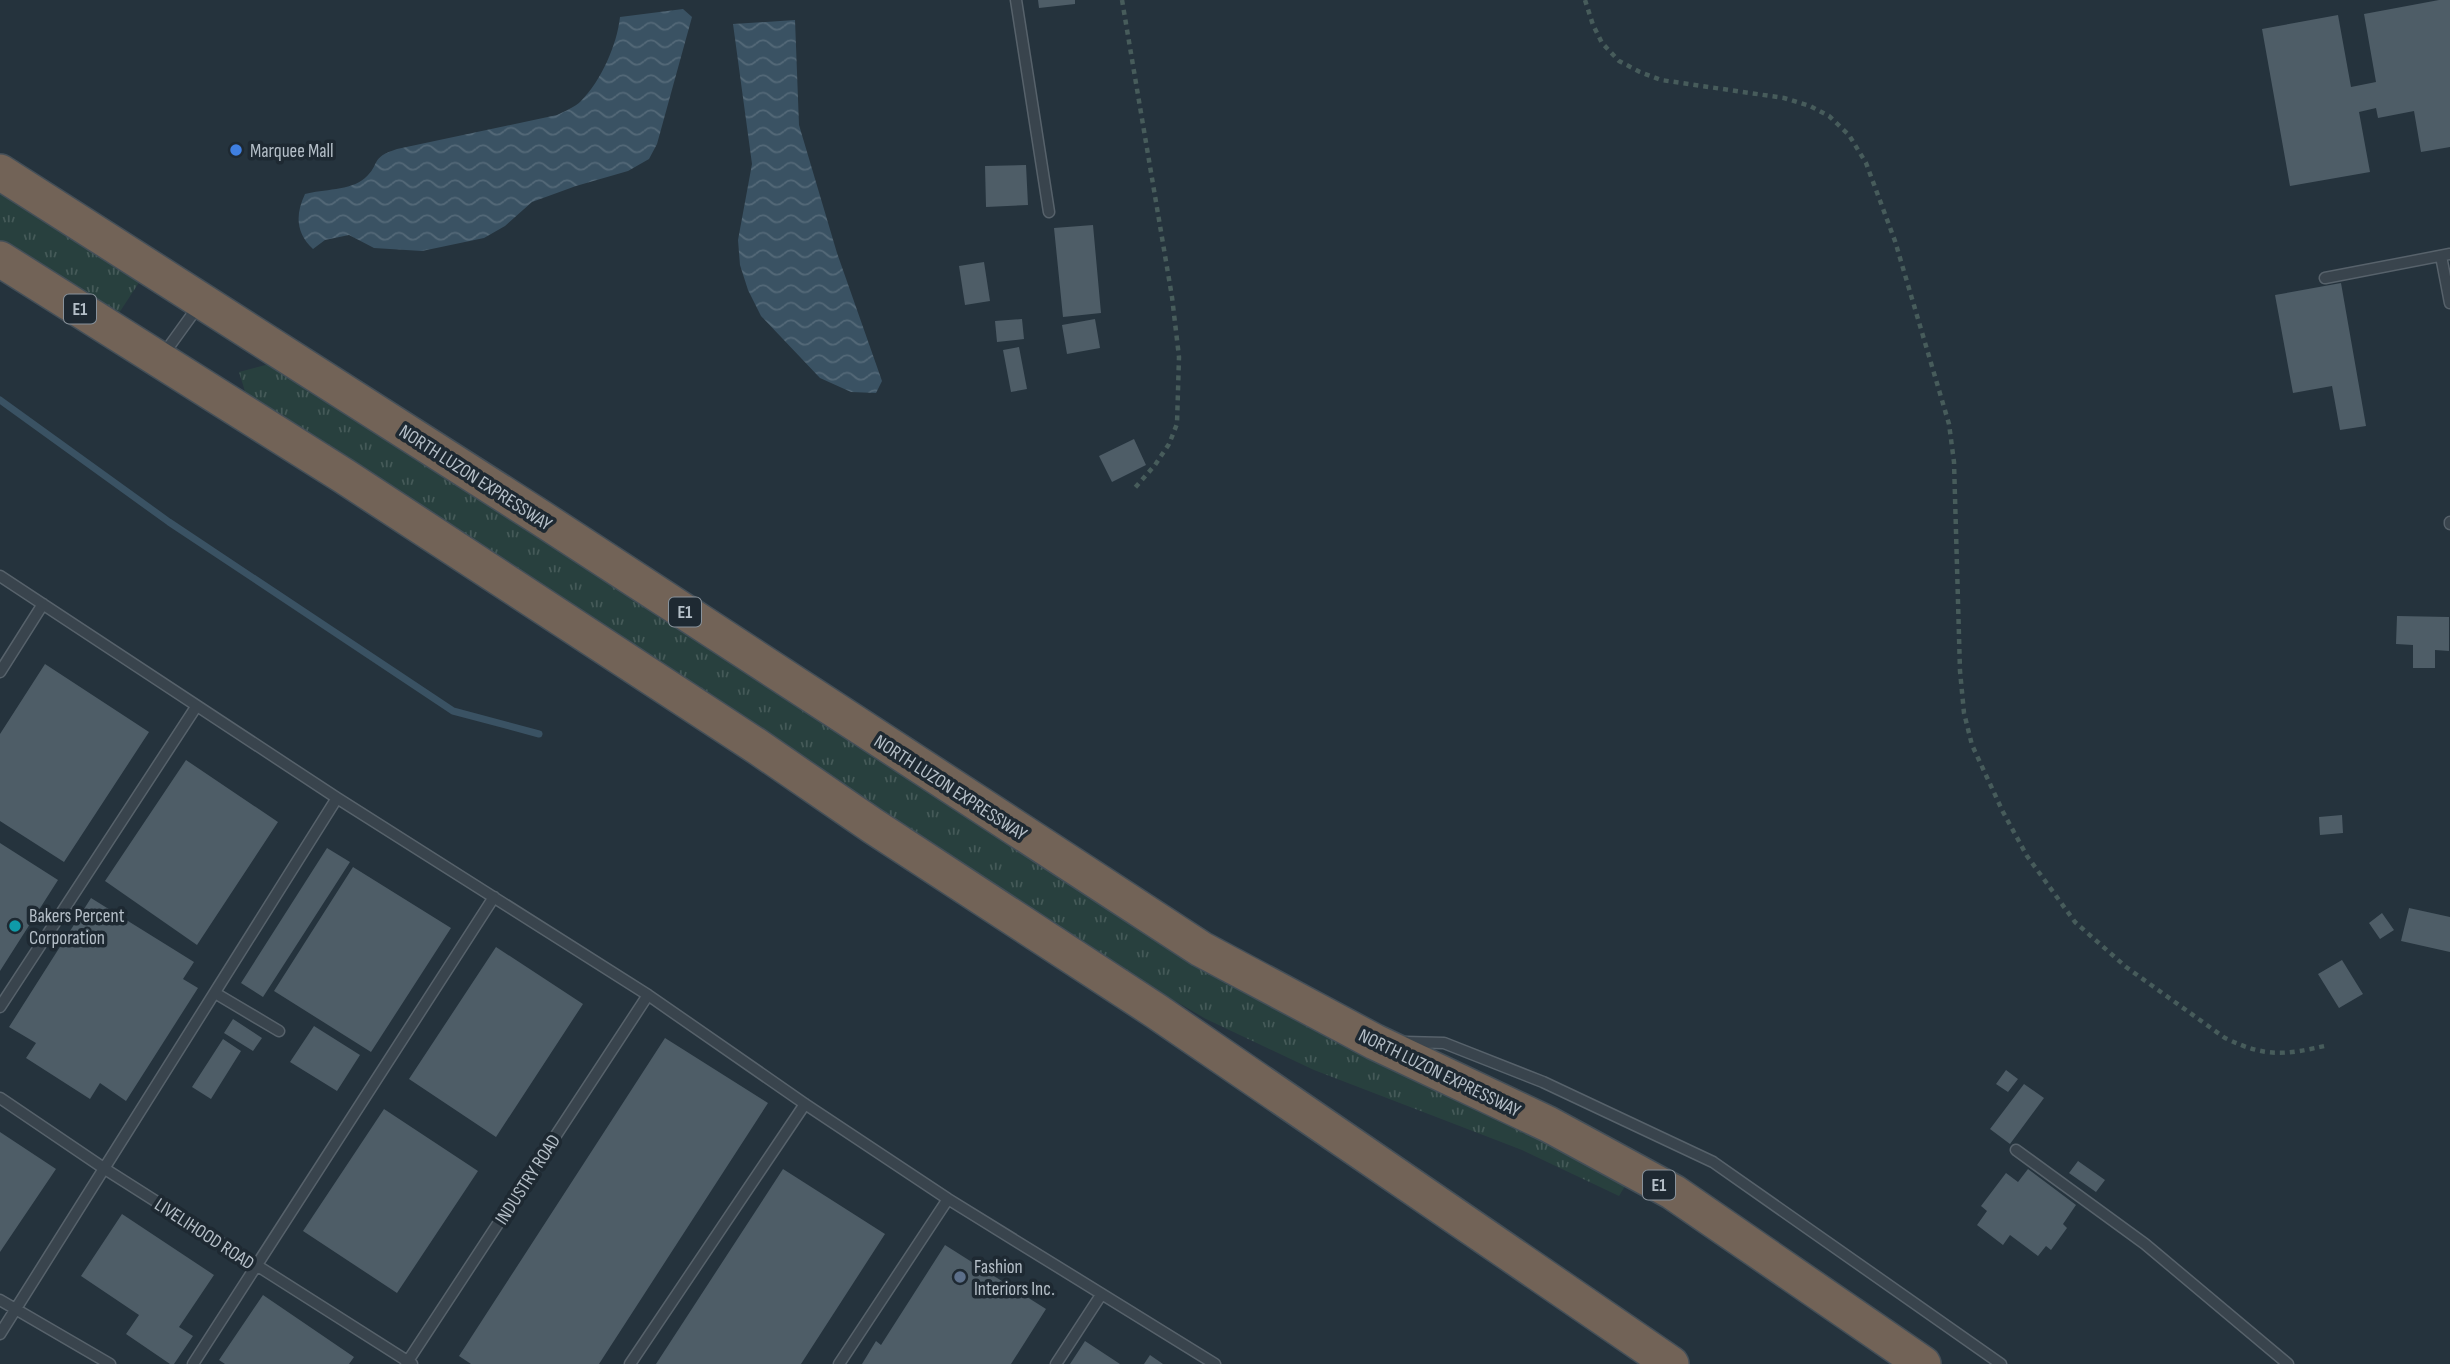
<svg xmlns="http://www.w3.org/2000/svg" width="2450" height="1364" font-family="'Sofia Sans Condensed',sans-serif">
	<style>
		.grass { fill: url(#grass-tufts) }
		.water { fill: url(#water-waves) }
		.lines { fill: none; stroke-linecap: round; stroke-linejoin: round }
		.stream { stroke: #3a5263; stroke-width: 7 }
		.building { fill: #4e5d67 }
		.service-casing { stroke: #57626b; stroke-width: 13 }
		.motorway-casing { stroke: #444f58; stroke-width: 38 }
		.path { stroke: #475c5b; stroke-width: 4.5; stroke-dasharray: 5 5; stroke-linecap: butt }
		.service { stroke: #39444d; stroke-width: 10 }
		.motorway { stroke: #726357; stroke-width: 35 }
		.shop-dot { fill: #3f7fe0; stroke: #1e2932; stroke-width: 2.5 }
		.culture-dot { fill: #0f9aa8; stroke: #1e2932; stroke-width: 2.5 }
		.service-dot { fill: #5c6f8a; stroke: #1e2932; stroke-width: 2.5 }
		.labels { text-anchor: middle; stroke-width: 7; stroke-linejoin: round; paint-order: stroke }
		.shield { fill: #1e2932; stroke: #88929b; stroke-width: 2 }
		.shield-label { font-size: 18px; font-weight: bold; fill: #b5bfc8 }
		.poi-label { font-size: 19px; fill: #b5bfc8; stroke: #1e2932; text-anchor: start }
		.street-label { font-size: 19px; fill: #b5bfc8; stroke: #1e2932 }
	</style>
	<defs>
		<pattern id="grass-tufts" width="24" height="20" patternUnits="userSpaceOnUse" patternTransform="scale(1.75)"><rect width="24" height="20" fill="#28403e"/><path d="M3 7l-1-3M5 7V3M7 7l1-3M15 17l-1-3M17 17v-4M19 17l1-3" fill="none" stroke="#455a58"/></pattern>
		<pattern id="water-waves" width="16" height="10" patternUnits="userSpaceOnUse" patternTransform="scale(1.75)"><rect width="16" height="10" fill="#3a5263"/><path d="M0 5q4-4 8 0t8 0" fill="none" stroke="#546978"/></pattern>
	</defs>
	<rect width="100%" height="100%" fill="#25333d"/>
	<!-- grass -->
	<path class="grass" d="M 0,193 L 140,281 L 119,313 L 0,242 Z
		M 273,363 L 746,668 L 1628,1181 L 1619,1196 L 1522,1150 L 1314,1070 L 1206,1019 L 1127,973 L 248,401 L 239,372 Z"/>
	<!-- water -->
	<path class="water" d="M 683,9 L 692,17 L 657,144 L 649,159 L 628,171 L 576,186 L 532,202 L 505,226 L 484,238 L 422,251 L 374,248 L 349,235 L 325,240 L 313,249 C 296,233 295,215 305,194 C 323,189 350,191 365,178 C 381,164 369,158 397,149 L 557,115 C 565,111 575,107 581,101 C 601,81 617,45 620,17 Z
		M 795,20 L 799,125 L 837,253 L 882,381 L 876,393 L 851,392 L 820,378 L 761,316 L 748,290 L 740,265 L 738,240 L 752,164 L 733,24 Z"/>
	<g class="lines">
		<!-- stream -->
		<path class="stream" d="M 0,400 L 169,522 L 453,711 L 539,734"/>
	</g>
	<!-- building -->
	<path class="building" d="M 1038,0 L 1075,0 L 1075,4 L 1039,8 Z
		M 2439,0 L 2450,0 L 2450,147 L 2421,152 L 2414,111 L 2378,118 L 2376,108 L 2359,112 L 2370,172 L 2290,186 L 2262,29 L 2338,15 L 2351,87 L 2376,82 L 2364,14 Z
		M 1026,165 L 1028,205 L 986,207 L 985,166 Z
		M 1093,225 L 1101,313 L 1063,317 L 1054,228 Z
		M 984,262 L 990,301 L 965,305 L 959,266 Z
		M 2341,283 L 2366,426 L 2340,430 L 2332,386 L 2293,393 L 2275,295 Z
		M 1022,319 L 1024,339 L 997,342 L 995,321 Z
		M 1095,319 L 1100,348 L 1067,354 L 1062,325 Z
		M 1019,347 L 1027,389 L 1011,392 L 1003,350 Z
		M 1134,439 L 1146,465 L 1112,482 L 1099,456 Z
		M 2397,616 L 2449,617 L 2449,651 L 2435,650 L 2435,668 L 2413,668 L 2413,645 L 2396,644 Z
		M 45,664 L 149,732 L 64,862 L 0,821 L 0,734 Z
		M 186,760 L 278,822 L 197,945 L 105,881 Z
		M 2342,815 L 2343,833 L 2320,835 L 2319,817 Z
		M 0,843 L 58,880 L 0,971 Z
		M 327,848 L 350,862 L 263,997 L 241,983 Z
		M 353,867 L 451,928 L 371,1052 L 274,991 Z
		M 91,898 L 194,962 L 183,979 L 198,988 L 126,1101 L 100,1083 L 90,1099 L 26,1058 L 36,1043 L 9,1027 Z
		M 2409,908 L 2450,917 L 2450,952 L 2401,941 Z
		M 2382,913 L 2394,930 L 2380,939 L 2369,923 Z
		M 496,947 L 583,1004 L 496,1137 L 409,1079 Z
		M 2342,960 L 2363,994 L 2339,1008 L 2318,974 Z
		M 233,1019 L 262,1038 L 253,1051 L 224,1033 Z
		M 314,1026 L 360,1055 L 337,1091 L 290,1062 Z
		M 665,1038 L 768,1103 L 599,1364 L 471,1364 L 459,1356 Z
		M 223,1039 L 241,1051 L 211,1099 L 192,1087 Z
		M 2006,1070 L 2018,1079 L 2008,1092 L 1996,1084 Z
		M 2024,1084 L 2044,1098 L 2010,1144 L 1990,1129 Z
		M 384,1109 L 478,1171 L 397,1293 L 303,1231 Z
		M 0,1132 L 56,1169 L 0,1252 Z
		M 2078,1161 L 2105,1180 L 2096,1192 L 2069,1173 Z
		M 783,1169 L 885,1234 L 801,1364 L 656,1364 Z
		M 2028,1169 L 2076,1205 L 2063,1224 L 2067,1228 L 2051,1250 L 2046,1246 L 2038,1256 L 2010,1235 L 2003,1245 L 1977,1225 L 1987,1211 L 1981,1206 L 2006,1173 L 2018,1182 Z
		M 122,1214 L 214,1275 L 179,1327 L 193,1336 L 174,1364 L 170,1364 L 126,1334 L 139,1315 L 81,1276 Z
		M 945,1245 L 1046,1309 L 1011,1364 L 862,1364 L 876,1341 L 881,1345 Z
		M 263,1295 L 354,1357 L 349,1364 L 225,1364 L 219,1360 Z
		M 1085,1341 L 1120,1364 L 1070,1364 Z
		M 1150,1355 L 1163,1364 L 1144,1364 Z"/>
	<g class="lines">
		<defs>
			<path id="service" d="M 1016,0 L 1049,212
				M 2441,256 L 2450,303
				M 2325,278 L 2450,254
				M 163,355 L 199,305
				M 2450,522 L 2450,524
				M 0,576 L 337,798 L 648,995 L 805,1104 L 948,1199 L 1215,1364
				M 0,672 L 43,604
				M 215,993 L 279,1031
				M 0,1007 L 196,707
				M 1405,1042 L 1444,1043 L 1543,1082 L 1713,1162 L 2001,1364
				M 0,1098 L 105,1169 L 412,1364
				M 2016,1150 L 2145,1244 L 2288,1364
				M 0,1300 L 110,1364
				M 0,1334 L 337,798
				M 193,1364 L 494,897
				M 406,1364 L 648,995
				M 630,1364 L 805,1104
				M 839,1364 L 948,1199
				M 1056,1364 L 1101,1295"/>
			<path id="motorway" d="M 0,172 L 541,518 L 1201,949 L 1375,1042 L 1548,1124 L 1673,1192 L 1923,1364
				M 0,259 L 344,476 L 755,745 L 873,826 L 1156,1011 L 1671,1364"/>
		</defs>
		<!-- service casing -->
		<use href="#service" class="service-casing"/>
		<!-- motorway casing -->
		<use href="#motorway" class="motorway-casing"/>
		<!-- path -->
		<path class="path" d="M 1122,0 L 1172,297 L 1179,357 L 1177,424 L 1169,444 L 1155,465 L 1133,490
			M 1585,0 L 1593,25 L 1602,43 L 1619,61 L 1640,72 L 1661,80 L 1784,98 L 1810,106 L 1829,116 L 1849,135 L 1866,163 L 1895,241 L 1949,424 L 1954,462 L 1960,671 L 1964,713 L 1972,745 L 2003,812 L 2027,856 L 2075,922 L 2126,967 L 2225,1038 C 2267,1058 2284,1055 2329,1045"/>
		<!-- service -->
		<use href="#service" class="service"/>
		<!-- motorway -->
		<use href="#motorway" class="motorway"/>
	</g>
	<!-- markers -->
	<circle class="shop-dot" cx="236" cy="150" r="7"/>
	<circle class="culture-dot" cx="15" cy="926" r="7"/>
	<circle class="service-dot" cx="960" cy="1277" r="7"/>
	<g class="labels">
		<!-- shield labels -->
		<g class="shield">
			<rect x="64" y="294.5" width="32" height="29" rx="5"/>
			<rect x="669" y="597.5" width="32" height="29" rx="5"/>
			<rect x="1643" y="1170.5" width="32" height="29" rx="5"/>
		</g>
		<g class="shield-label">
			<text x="80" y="315">E1</text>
			<text x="685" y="618">E1</text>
			<text x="1659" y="1191">E1</text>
		</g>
		<!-- poi labels -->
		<g class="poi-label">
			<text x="250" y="157">Marquee Mall</text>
			<text x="29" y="922">Bakers Percent<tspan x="29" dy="22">Corporation</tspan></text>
			<text x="974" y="1273">Fashion<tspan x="974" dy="22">Interiors Inc.</tspan></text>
		</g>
		<!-- street labels -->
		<g class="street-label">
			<text transform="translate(476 477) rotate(33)" y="7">NORTH LUZON EXPRESSWAY</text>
			<text transform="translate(951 787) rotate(33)" y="7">NORTH LUZON EXPRESSWAY</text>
			<text transform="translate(1440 1072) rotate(26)" y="7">NORTH LUZON EXPRESSWAY</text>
			<text transform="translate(527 1179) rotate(-57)" y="7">INDUSTRY ROAD</text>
			<text transform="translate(205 1233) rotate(33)" y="7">LIVELIHOOD ROAD</text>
		</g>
	</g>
</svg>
